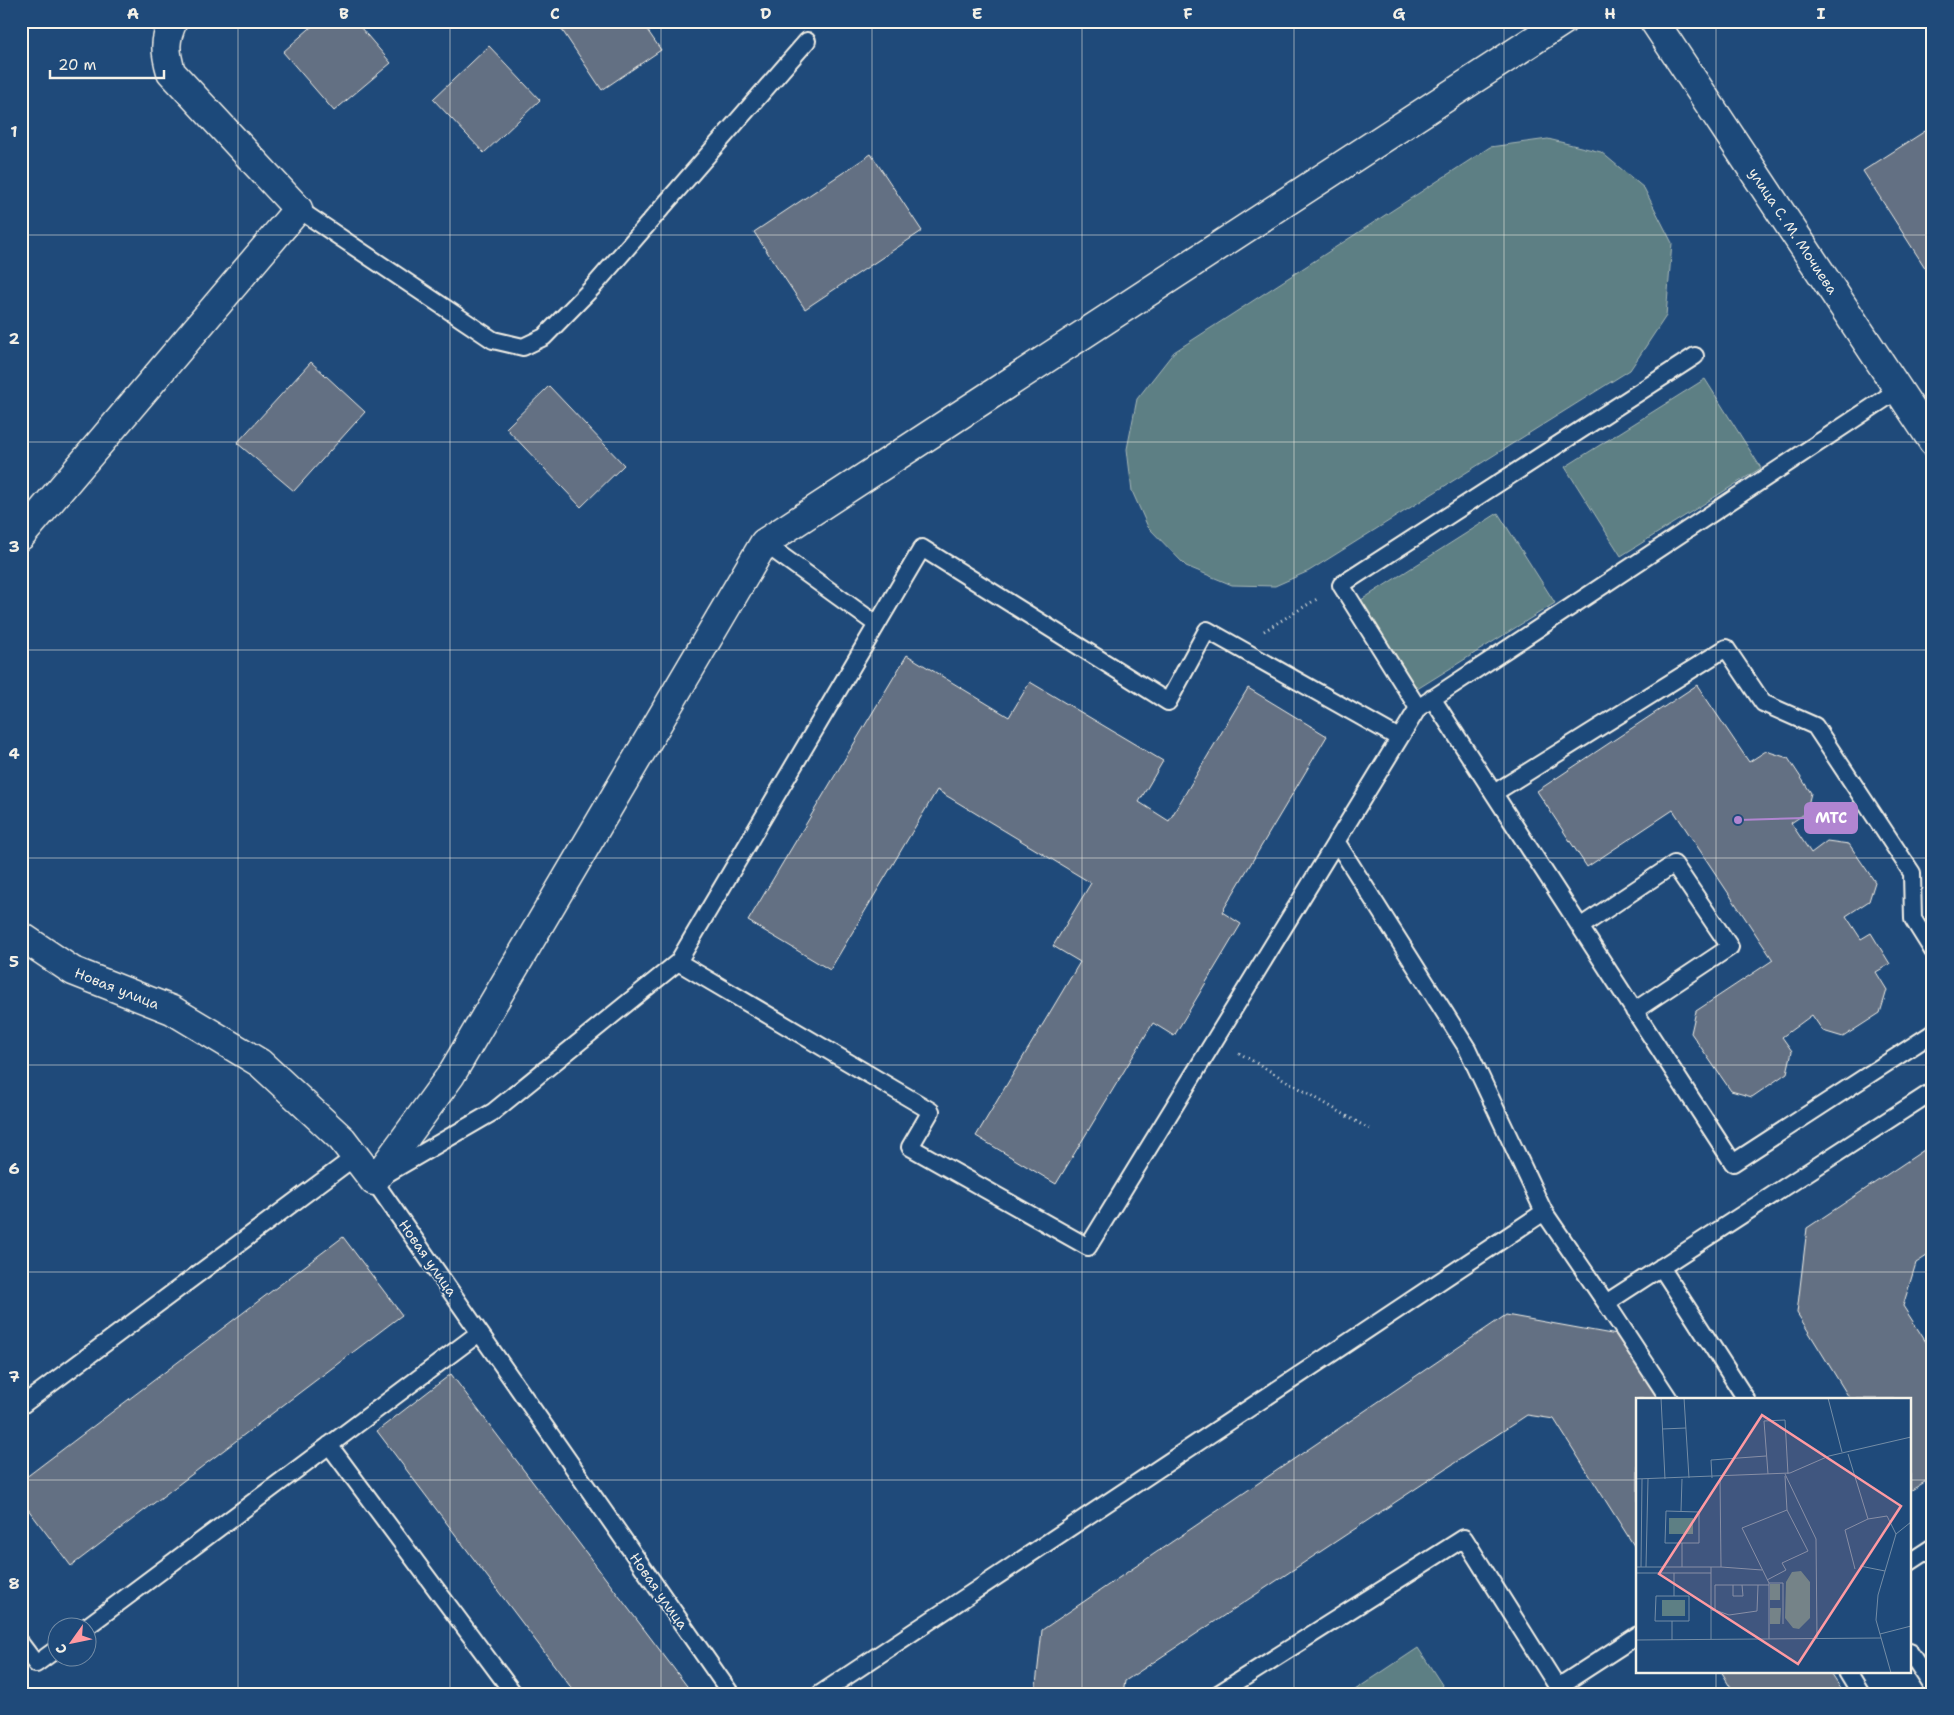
<svg xmlns="http://www.w3.org/2000/svg" width="1954" height="1715" font-family="'Shantell Sans',sans-serif">
	<style>
		.green { fill: #5d7f84; stroke: #a8b8b6 }
		.building { fill: #647083; stroke: #f4f1e8 }
		.lines { fill: none; stroke-linecap: round; stroke-linejoin: round }
		.lane-casing { stroke: #f4f1e8; stroke-width: 20 }
		.street-casing { stroke: #f4f1e8; stroke-width: 31 }
		.secondary-casing { stroke: #f4f1e8; stroke-width: 31 }
		.path { stroke: #f4f1e8; stroke-width: 3; stroke-dasharray: 1 4; stroke-linecap: butt }
		.lane { stroke: #1f4a7a; stroke-width: 16 }
		.street { stroke: #1f4a7a; stroke-width: 28 }
		.secondary { stroke: #1f4a7a; stroke-width: 28 }
		.grid { fill: none; stroke: #f4f1e8; stroke-width: 1; stroke-opacity: 0.55 }
		.labels { text-anchor: middle; stroke-width: 4; stroke-linejoin: round; paint-order: stroke }
		.street-label { font-size: 14px; fill: #f4f1e8; stroke: #1f4a7a }
		.inset-road { fill: none; stroke: #748da6; stroke-width: 1 }
		.view { fill: #ff9aa2; fill-opacity: 0.15; stroke: #ff9aa2; stroke-width: 2.5 }
		.inset-edge { fill: none; stroke: #f4f1e8; stroke-width: 2.5 }
		.leader { fill: none; stroke: #b185d1; stroke-width: 2 }
		.callout-dot { fill: #b185d1; stroke: #1f4a7a; stroke-width: 2 }
		.callout { fill: #b185d1; stroke: #b185d1; stroke-width: 2 }
		.callout-label { font-size: 15px; text-anchor: middle; font-weight: bold; fill: #fff }
		.neatline { fill: none; stroke: #f4f1e8; stroke-width: 2 }
		.grid-label { font-size: 16px; text-anchor: middle; font-weight: bold; fill: #f4f1e8 }
	</style>
	<rect width="100%" height="100%" fill="#1f4a7a"/>
	<filter id="ink" filterUnits="userSpaceOnUse"><feTurbulence type="fractalNoise" baseFrequency=".02" numOctaves="2"/><feDisplacementMap in="SourceGraphic" scale="10" xChannelSelector="R" yChannelSelector="G"/><feConvolveMatrix kernelMatrix="1 2 1 2 8 2 1 2 1" color-interpolation-filters="sRGB"/></filter>
	<g filter="url(#ink)">
		<!-- green -->
		<path class="green" d="M 1548,139 L 1601,152 L 1644,188 L 1672,243 L 1666,316 L 1630,370 L 1309,571 L 1275,586 L 1232,585 L 1186,566 L 1148,527 L 1132,491 L 1127,449 L 1137,399 L 1174,352 L 1490,147 Z
			M 1705,379 L 1761,468 L 1621,556 L 1565,467 Z
			M 1498,513 L 1555,603 L 1414,691 L 1358,602 Z
			M 1418,1648 L 1448,1694 L 1349,1694 Z"/>
		<!-- building -->
		<path class="building" d="M 318,21 L 355,21 L 391,63 L 334,111 L 283,52 Z
			M 556,21 L 641,21 L 661,50 L 602,90 Z
			M 489,46 L 540,100 L 484,153 L 433,99 Z
			M 1933,126 L 1933,280 L 1863,171 Z
			M 871,154 L 922,231 L 805,309 L 754,232 Z
			M 311,362 L 365,412 L 294,491 L 237,443 Z
			M 549,386 L 624,465 L 581,507 L 506,428 Z
			M 907,655 L 1009,717 L 1030,682 L 1163,761 L 1139,802 L 1169,821 L 1248,688 L 1327,736 L 1222,912 L 1241,924 L 1174,1036 L 1153,1023 L 1056,1184 L 976,1136 L 1080,962 L 1053,946 L 1091,883 L 937,790 L 830,970 L 748,921 Z
			M 1697,685 L 1749,762 L 1766,751 L 1788,758 L 1811,793 L 1806,813 L 1791,823 L 1811,853 L 1827,841 L 1849,844 L 1875,882 L 1869,901 L 1846,916 L 1861,939 L 1871,933 L 1890,964 L 1876,972 L 1887,990 L 1880,1013 L 1843,1037 L 1823,1031 L 1812,1015 L 1782,1037 L 1792,1051 L 1787,1073 L 1752,1097 L 1731,1091 L 1691,1033 L 1696,1011 L 1773,960 L 1673,810 L 1587,867 L 1537,791 Z
			M 1933,1144 L 1933,1252 L 1916,1263 L 1903,1306 L 1933,1353 L 1933,1477 L 1910,1491 L 1910,1399 L 1850,1399 L 1797,1313 L 1807,1228 Z
			M 343,1237 L 402,1315 L 71,1566 L 21,1500 L 21,1481 Z
			M 1506,1315 L 1617,1335 L 1658,1399 L 1638,1399 L 1638,1552 L 1554,1419 L 1527,1415 L 1125,1681 L 1123,1694 L 1035,1694 L 1042,1630 Z
			M 451,1374 L 693,1694 L 576,1694 L 377,1431 Z
			M 1721,1671 L 1830,1671 L 1845,1694 L 1735,1694 Z"/>
		<g class="lines">
			<defs>
				<path id="lane" d="M 298,209 L 493,340 L 523,347 L 544,337 L 593,287 L 807,41
					M 764,543 L 876,624
					M 1432,698 L 1733,1163 L 1933,1033
					M 1418,708 L 1341,585 L 1695,356
					M 1494,793 L 1726,648 L 1763,703 L 1815,726 L 1912,873 L 1913,919 L 1933,951
					M 1336,841 L 1467,1048 L 1544,1212
					M 1580,927 L 1674,864 L 1730,947 L 1634,1011
					M 678,962 L 931,1111 L 910,1147 L 1088,1247 L 1418,708 L 1898,390
					M 1661,1267 L 1746,1399
					M 1606,1303 L 1669,1399
					M 21,1406 L 356,1156
					M 329,1445 L 514,1694
					M 1910,1562 L 1933,1547
					M 85,1628 L 479,1333
					M 21,1644 L 36,1664 L 58,1648
					M 1910,1652 L 1933,1687
					M 1847,1671 L 1861,1694
					M 1558,1687 L 1638,1635
					M 731,1694 L 374,1181 L 493,1112 L 678,962 L 922,548 L 1168,702 L 1207,630 L 1399,738
					M 820,1694 L 1544,1212 L 1606,1303 L 1933,1091
					M 1218,1694 L 1464,1538 L 1562,1694"/>
				<g id="street">
					<path d="M 21,536 L 298,209 L 171,72 C 165,51 164,41 173,21"/>
					<path id="s1" d="M 21,936 L 73,971 L 172,1010 L 260,1063 L 342,1139 L 374,1181 L 451,1075 L 764,543 L 1563,21"/>
				</g>
				<g id="secondary">
					<path id="s2" d="M 1654,21 L 1933,442"/>
				</g>
			</defs>
			<!-- lane casing -->
			<use href="#lane" class="lane-casing"/>
			<!-- street casing -->
			<use href="#street" class="street-casing"/>
			<!-- secondary casing -->
			<use href="#secondary" class="secondary-casing"/>
			<!-- path -->
			<path class="path" d="M 1264,631 L 1317,599
				M 1239,1053 L 1369,1129"/>
			<!-- lane -->
			<use href="#lane" class="lane"/>
			<!-- street -->
			<use href="#street" class="street"/>
			<!-- secondary -->
			<use href="#secondary" class="secondary"/>
		</g>
	</g>
	<!-- grid -->
	<path class="grid" d="M 238,21 L 238,1694M 450,21 L 450,1694M 661,21 L 661,1694M 872,21 L 872,1694M 1082,21 L 1082,1694M 1294,21 L 1294,1694M 1504,21 L 1504,1694M 1716,21 L 1716,1399M 21,235 L 1933,235M 21,442 L 1933,442M 21,650 L 1933,650M 21,858 L 1933,858M 21,1065 L 1933,1065M 21,1272 L 1933,1272M 21,1480 L 1638,1480M 1910,1480 L 1933,1480M 1716,1671 L 1716,1694"/>
	<g class="labels">
		<!-- street labels -->
		<g class="street-label">
			<text dy="5" stroke="none"><textPath href="#s2" startOffset="252">улица С. М. Мочиева</textPath></text>
			<text dy="5" stroke="none"><textPath href="#s1" startOffset="110">Новая улица</textPath></text>
			<text transform="translate(428 1258) rotate(55)" y="5">Новая улица</text>
			<text transform="translate(659 1591) rotate(55)" y="5">Новая улица</text>
		</g>
	</g>
	<!-- overview -->
	<g transform="translate(1636 1398)">
		<rect width="275" height="275" fill="#1f4a7a"/>
		<path d="M 33,120 L 57,120 L 57,136 L 33,136 ZM 165,173 L 174,184 L 174,220 L 163,231 L 157,230 L 149,220 L 150,184 L 156,174 ZM 134,186 L 144,186 L 144,202 L 134,202 ZM 26,202 L 49,202 L 49,218 L 26,218 ZM 134,210 L 145,210 L 144,226 L 134,226 Z" fill="#5d7f84"/>
		<path class="inset-road" d="M 25,0 L 29,81M 48,0 L 53,80M 192,0 L 206,54M 26,31 L 50,30M 212,56 L 232,121 L 251,118 L 260,136M 132,76 L 128,23 L 149,22 L 152,76M 149,76 L 180,141 L 181,240M 76,80 L 75,62 L 130,58M 0,81 L 154,75 L 193,58 L 275,39M 30,113 L 63,114 L 63,145 L 29,145 ZM 45,113 L 46,81M 46,145 L 46,169M 224,168 L 249,173M 0,169 L 75,169M 5,169 L 6,81M 10,169 L 12,81M 85,169 L 126,172M 219,171 L 209,132 L 232,121M 0,175 L 75,175M 38,175 L 38,198M 131,182 L 150,172 L 146,165 L 172,153 L 151,112 L 149,78M 133,185 L 147,185 L 147,226M 97,187 L 97,198 L 107,198 L 106,187M 20,198 L 53,198 L 53,223 L 19,223 ZM 75,212 L 79,212 L 79,187 L 133,187M 79,212 L 93,217 L 121,213 L 122,187M 244,236 L 275,228M 75,241 L 75,169 L 85,169 L 84,80M 133,241 L 133,185 L 106,130 L 151,112M 0,242 L 245,240M 36,242 L 36,223M 255,275 L 240,222 L 242,197 L 260,136 L 275,124"/>
		<path class="view" d="M 126,17 L 265,108 L 162,266 L 23,176 Z"/>
		<rect width="275" height="275" class="inset-edge"/>
	</g>
	<!-- callouts -->
	<path class="leader" d="M1738 820L1805 818"/>
	<circle class="callout-dot" cx="1738" cy="820" r="5"/>
	<rect class="callout" x="1805" y="803" width="52" height="30" rx="5"/>
	<g class="callout-label">
		<text x="1831" y="823">МТС</text>
	</g>
	<!-- margin -->
	<rect width="1954" height="1715" fill="none" stroke="#1f4a7a" stroke-width="55"/>
	<!-- north arrow -->
	<g transform="translate(72 1642) rotate(237)"><circle r="24" fill="#1f4a7a" stroke="#748da6"/>
	<path d="M0-4L9 19L0 12L-9 19Z" fill="#ff9aa2"/>
	<text y="-8" font-size="14" font-weight="bold" text-anchor="middle" fill="#f4f1e8">С</text>
	</g>
	<!-- scale -->
	<path d="M50 70v8h114v-8" fill="none" stroke="#f4f1e8" stroke-width="2.5"/>
	<text x="58" y="70" font-size="15" fill="#f4f1e8" stroke="#1f4a7a" stroke-width="4" paint-order="stroke">20 m</text>
	<rect x="28" y="28" width="1898" height="1660" class="neatline"/>
	<g class="grid-label">
		<text x="133" y="19">A</text>
		<text x="344" y="19">B</text>
		<text x="555" y="19">C</text>
		<text x="766" y="19">D</text>
		<text x="977" y="19">E</text>
		<text x="1188" y="19">F</text>
		<text x="1399" y="19">G</text>
		<text x="1610" y="19">H</text>
		<text x="1821" y="19">I</text>
		<text x="14" y="137">1</text>
		<text x="14" y="344">2</text>
		<text x="14" y="552">3</text>
		<text x="14" y="759">4</text>
		<text x="14" y="967">5</text>
		<text x="14" y="1174">6</text>
		<text x="14" y="1382">7</text>
		<text x="14" y="1589">8</text>
	</g>
</svg>
